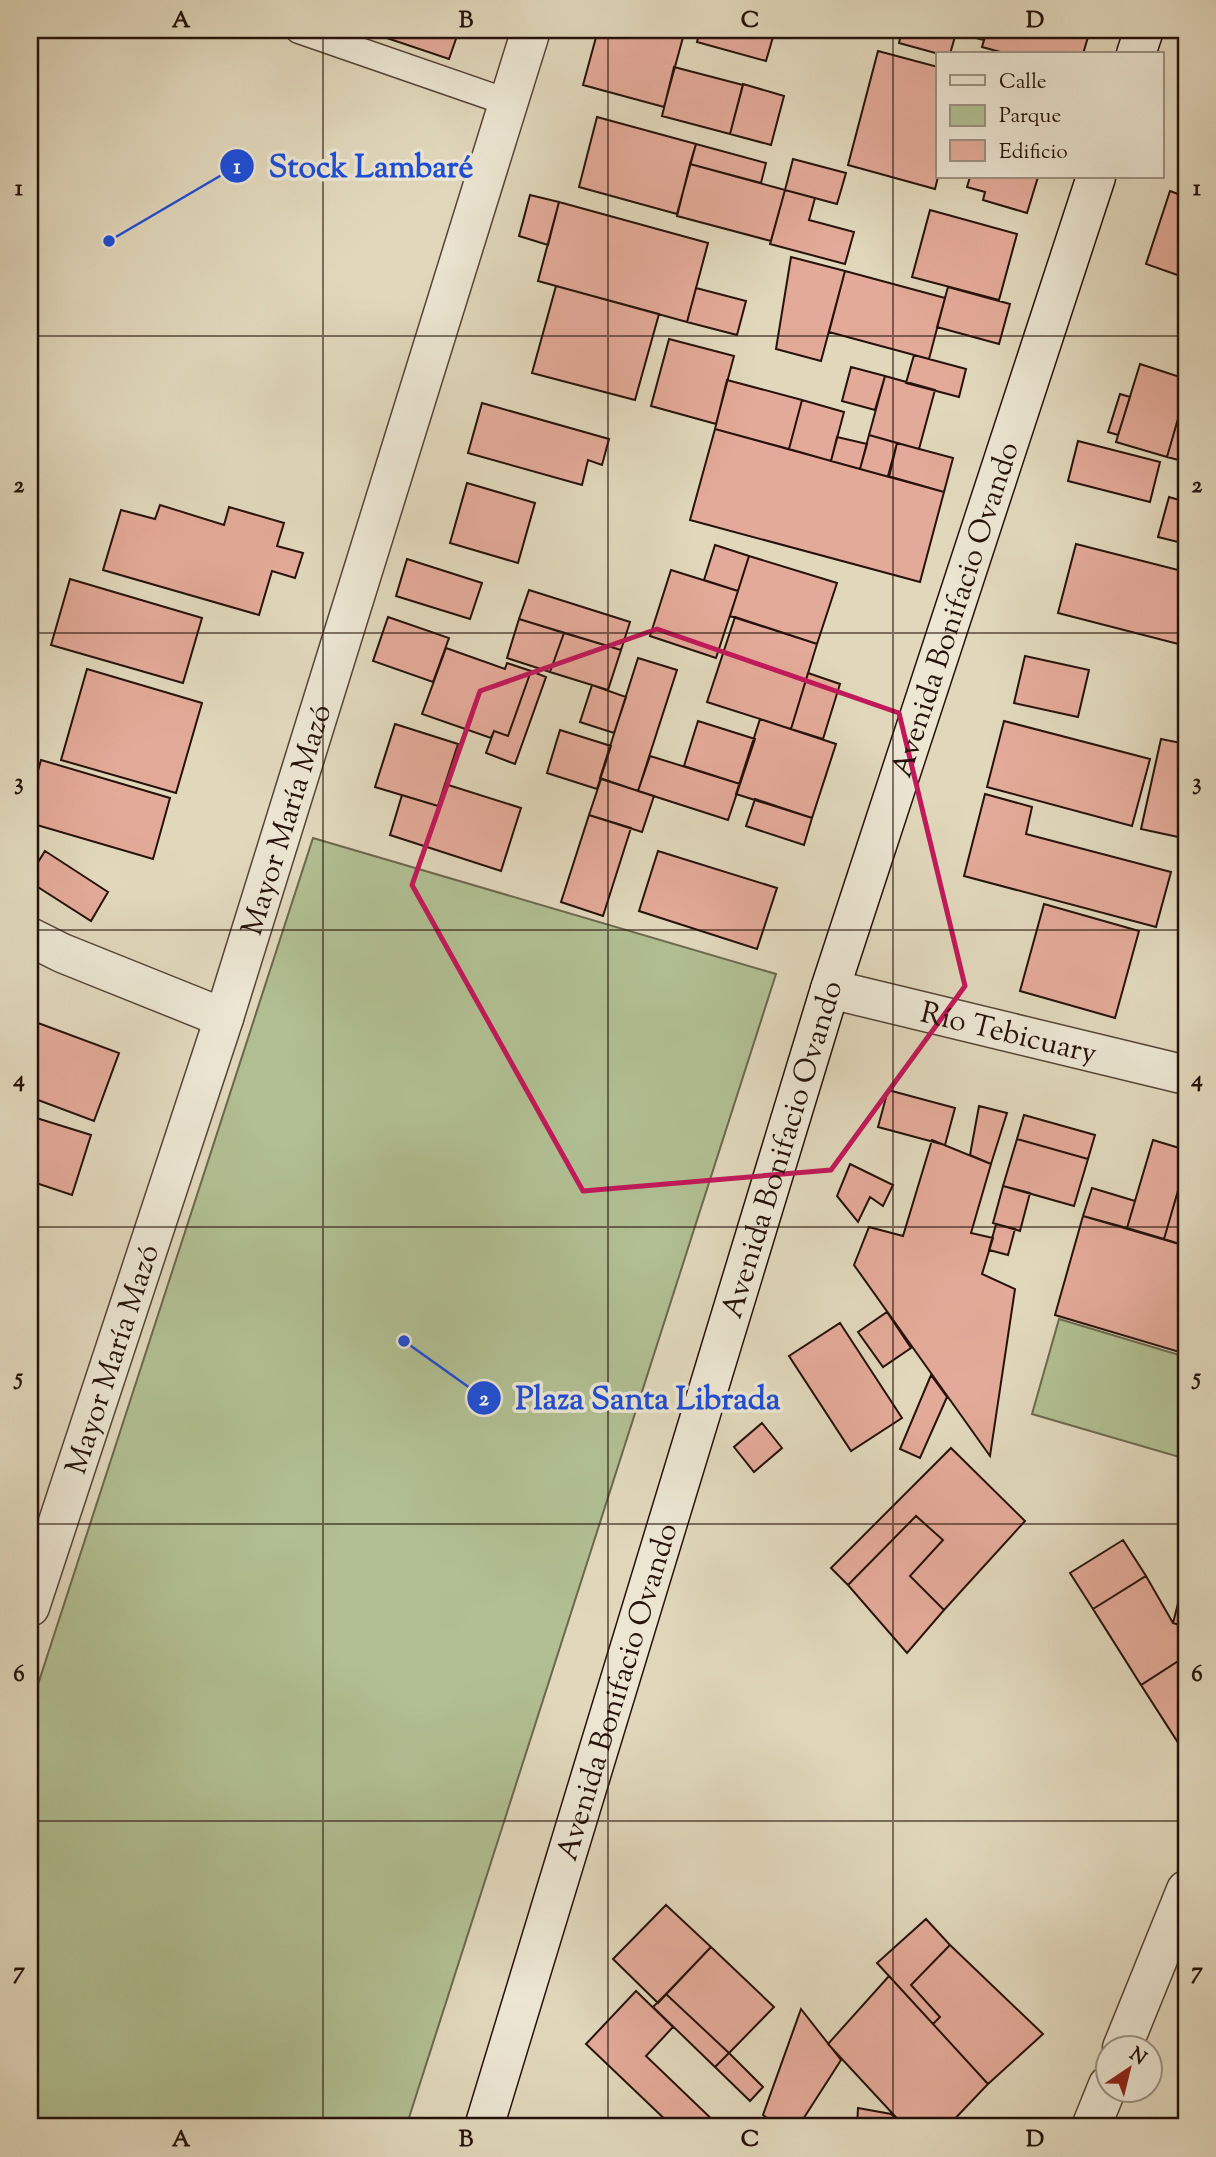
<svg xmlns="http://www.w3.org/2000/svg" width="1216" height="2157" font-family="'Sorts Mill Goudy',serif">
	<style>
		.green { fill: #b1bf92; stroke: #6c684e; stroke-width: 2 }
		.building { fill: #e4aa99; stroke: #26120a; stroke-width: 2 }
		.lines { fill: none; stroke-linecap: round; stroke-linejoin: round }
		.lane-casing { stroke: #554436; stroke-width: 29 }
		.street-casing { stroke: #554436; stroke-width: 41 }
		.secondary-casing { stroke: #26120a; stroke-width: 41 }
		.lane { stroke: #ece6d3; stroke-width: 26 }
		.street { stroke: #ece6d3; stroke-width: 38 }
		.secondary { stroke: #ece6d3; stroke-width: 38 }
		.marked { fill: none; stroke: #c2185b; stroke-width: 5; stroke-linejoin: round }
		.grid { fill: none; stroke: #26120a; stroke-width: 2; stroke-opacity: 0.55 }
		.labels { text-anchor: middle; stroke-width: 7; stroke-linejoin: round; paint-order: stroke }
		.street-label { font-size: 30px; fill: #26120a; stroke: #ece6d3 }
		.leader { fill: none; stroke: #1d4ed8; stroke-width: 2.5 }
		.callout-dot { fill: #1d4ed8; stroke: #ece6d3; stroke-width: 2.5 }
		.mark-label { font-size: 21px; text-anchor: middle; font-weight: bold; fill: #fff }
		.callout-label { font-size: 32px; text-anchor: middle; font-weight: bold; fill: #1d4ed8; stroke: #ece6d3; stroke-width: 7; stroke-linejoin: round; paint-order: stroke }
		.neatline { fill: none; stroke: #26120a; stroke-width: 2.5 }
		.grid-label { font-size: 23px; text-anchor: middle; font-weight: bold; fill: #26120a }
	</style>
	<rect width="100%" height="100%" fill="#e1d8bc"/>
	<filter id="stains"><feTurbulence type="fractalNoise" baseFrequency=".00286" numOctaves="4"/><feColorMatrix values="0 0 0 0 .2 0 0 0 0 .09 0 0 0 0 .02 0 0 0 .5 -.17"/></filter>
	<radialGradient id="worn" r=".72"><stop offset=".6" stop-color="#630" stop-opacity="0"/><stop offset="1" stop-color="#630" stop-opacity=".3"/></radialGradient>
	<!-- green -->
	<path class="green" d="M 313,838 L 776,974 L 406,2127 L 30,2127 L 30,1709 Z
		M 1059,1319 L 1186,1357 L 1186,1459 L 1032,1414 Z"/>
	<!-- building -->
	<path class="building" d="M 363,30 L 459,30 L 449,59 Z
		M 598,30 L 685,30 L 664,107 L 583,85 Z
		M 700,30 L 775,30 L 766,61 L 697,42 Z
		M 902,30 L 987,30 L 984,40 L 956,33 L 950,54 L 939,54 L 899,43 Z
		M 987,30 L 1090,30 L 1083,54 L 1008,54 L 982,47 Z
		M 878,51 L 938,67 L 938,177 L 935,189 L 848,165 Z
		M 674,67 L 743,85 L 730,134 L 662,116 Z
		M 743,84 L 784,96 L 771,145 L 730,134 Z
		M 597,117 L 696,144 L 677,214 L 579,187 Z
		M 696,144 L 766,163 L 761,183 L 690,164 Z
		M 793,159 L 846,173 L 837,204 L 785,190 Z
		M 690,164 L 785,190 L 771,241 L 677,216 Z
		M 970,177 L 1038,177 L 1027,213 L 983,200 L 985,192 L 967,187 Z
		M 785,190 L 815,198 L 809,220 L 854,232 L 845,264 L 770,244 Z
		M 1170,191 L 1186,197 L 1186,278 L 1146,264 Z
		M 530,195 L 559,202 L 548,245 L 519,236 Z
		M 559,202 L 708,243 L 687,322 L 538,281 Z
		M 930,210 L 1017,234 L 999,300 L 912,277 Z
		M 791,257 L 845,271 L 821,361 L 776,349 Z
		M 845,271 L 945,298 L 929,359 L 829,332 Z
		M 556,286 L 659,314 L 635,400 L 532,373 Z
		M 948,287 L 1010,304 L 999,344 L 937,327 Z
		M 696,288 L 746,301 L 737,335 L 687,322 Z
		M 669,339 L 734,356 L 716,424 L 651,406 Z
		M 914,355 L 966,369 L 959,397 L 906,383 Z
		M 1140,364 L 1186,379 L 1186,391 L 1167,457 L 1116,442 Z
		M 851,367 L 885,376 L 875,410 L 842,401 Z
		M 885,376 L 935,390 L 919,449 L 869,435 Z
		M 727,380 L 802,400 L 789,449 L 715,429 Z
		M 1186,391 L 1186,462 L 1167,457 Z
		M 1120,394 L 1130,397 L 1118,435 L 1108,432 Z
		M 802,400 L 844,412 L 831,461 L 789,449 Z
		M 482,403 L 609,439 L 602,465 L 588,460 L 582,485 L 468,453 Z
		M 715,429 L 944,492 L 920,582 L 690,520 Z
		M 869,435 L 897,443 L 889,477 L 860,469 Z
		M 837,437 L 867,444 L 860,469 L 831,461 Z
		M 1078,441 L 1160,462 L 1150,502 L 1068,481 Z
		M 897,443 L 953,458 L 944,492 L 888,476 Z
		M 467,483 L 535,503 L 518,563 L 450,543 Z
		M 1169,497 L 1186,502 L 1186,544 L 1158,537 Z
		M 160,505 L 224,525 L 229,507 L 284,523 L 277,546 L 303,553 L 295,578 L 272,571 L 259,615 L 103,570 L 121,510 L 155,519 Z
		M 1076,544 L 1186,572 L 1186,646 L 1058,613 Z
		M 715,545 L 749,556 L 738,591 L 704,580 Z
		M 749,556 L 837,583 L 817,644 L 730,616 Z
		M 407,559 L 482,583 L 470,619 L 396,596 Z
		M 671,570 L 738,591 L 716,658 L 650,636 Z
		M 70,579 L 202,618 L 183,683 L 51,645 Z
		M 529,590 L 630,622 L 621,650 L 519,619 Z
		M 388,617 L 449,638 L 433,682 L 373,661 Z
		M 735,617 L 817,644 L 791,729 L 707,702 Z
		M 519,619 L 564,633 L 550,672 L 507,658 Z
		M 564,633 L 621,650 L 608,690 L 550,672 Z
		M 446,648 L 505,669 L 507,663 L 531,671 L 508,736 L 494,731 L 491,738 L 422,714 Z
		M 1025,656 L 1089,670 L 1078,717 L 1014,703 Z
		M 638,658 L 677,670 L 638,791 L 600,778 Z
		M 87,669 L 202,703 L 176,793 L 61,760 Z
		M 531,671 L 546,677 L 515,764 L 486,753 L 494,731 L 508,736 Z
		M 808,673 L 840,684 L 823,739 L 791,729 Z
		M 592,685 L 626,697 L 614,733 L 580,722 Z
		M 760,719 L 836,744 L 812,818 L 736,794 Z
		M 698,721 L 755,739 L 740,784 L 684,766 Z
		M 1004,721 L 1150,759 L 1132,826 L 987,787 Z
		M 395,724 L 458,744 L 438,806 L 375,787 Z
		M 560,730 L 611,746 L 597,789 L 547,773 Z
		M 1161,739 L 1186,744 L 1186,824 L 1183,838 L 1141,829 Z
		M 650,756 L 740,784 L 728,820 L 638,791 Z
		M 41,760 L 170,798 L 153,859 L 30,823 L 30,799 Z
		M 601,779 L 654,796 L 642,832 L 589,815 Z
		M 445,784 L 521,808 L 501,871 L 390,835 L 402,795 L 438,806 Z
		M 985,794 L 1032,807 L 1026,834 L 1171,872 L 1156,927 L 964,876 Z
		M 755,799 L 812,818 L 804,845 L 746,826 Z
		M 589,815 L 631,828 L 603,916 L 561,902 Z
		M 45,851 L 108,892 L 91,921 L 30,882 L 30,875 Z
		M 658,851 L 777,888 L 757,949 L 639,911 Z
		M 1044,904 L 1139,931 L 1115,1018 L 1020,991 Z
		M 30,1020 L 119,1053 L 94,1121 L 30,1097 Z
		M 888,1090 L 955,1108 L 945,1145 L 878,1127 Z
		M 979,1106 L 1007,1113 L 991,1164 L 970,1155 Z
		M 1024,1115 L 1095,1135 L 1088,1159 L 1017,1139 Z
		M 30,1116 L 91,1135 L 72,1195 L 30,1181 Z
		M 1017,1139 L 1088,1159 L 1074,1206 L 1003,1186 Z
		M 932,1140 L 991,1164 L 971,1233 L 993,1238 L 982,1274 L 1015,1289 L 990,1456 L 854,1265 L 869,1227 L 903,1236 Z
		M 1153,1140 L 1186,1150 L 1186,1163 L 1164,1239 L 1127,1228 Z
		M 1186,1163 L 1186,1246 L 1164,1239 Z
		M 850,1164 L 893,1185 L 883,1206 L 870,1197 L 858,1222 L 837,1196 Z
		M 1003,1186 L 1030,1193 L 1020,1231 L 993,1223 Z
		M 1092,1188 L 1135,1201 L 1127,1228 L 1083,1216 Z
		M 1083,1216 L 1186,1246 L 1186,1354 L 1055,1315 Z
		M 996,1224 L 1015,1229 L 1008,1255 L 989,1250 Z
		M 887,1312 L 911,1348 L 883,1367 L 858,1332 Z
		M 840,1323 L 902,1418 L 851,1451 L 789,1356 Z
		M 931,1375 L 947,1397 L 920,1458 L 900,1449 Z
		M 762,1423 L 782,1448 L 754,1472 L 734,1447 Z
		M 951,1448 L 1025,1521 L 944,1610 L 910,1576 L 943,1540 L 916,1516 L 848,1585 L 831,1568 Z
		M 916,1516 L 943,1540 L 910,1576 L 944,1610 L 907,1653 L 848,1585 Z
		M 1123,1540 L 1146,1576 L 1093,1609 L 1070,1573 Z
		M 1186,1572 L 1186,1627 L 1173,1623 Z
		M 1146,1576 L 1173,1623 L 1186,1627 L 1186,1656 L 1141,1685 L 1093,1609 Z
		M 1186,1656 L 1186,1755 L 1141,1685 Z
		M 666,1905 L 711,1947 L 658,2003 L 613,1959 Z
		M 926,1919 L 950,1945 L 911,1985 L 940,2017 L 933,2024 L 877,1963 Z
		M 950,1945 L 1043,2034 L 988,2084 L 933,2024 L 940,2017 L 911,1985 Z
		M 711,1947 L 774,2007 L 729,2053 L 666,1994 Z
		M 889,1976 L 988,2084 L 947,2127 L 905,2127 L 828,2044 Z
		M 636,1991 L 673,2027 L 646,2056 L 720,2127 L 673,2127 L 586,2044 Z
		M 666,1994 L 729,2053 L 715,2067 L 653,2007 Z
		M 801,2009 L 841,2060 L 798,2127 L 779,2127 L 763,2115 Z
		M 729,2053 L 763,2087 L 750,2101 L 715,2067 Z
		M 858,2108 L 891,2114 L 905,2127 L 857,2127 Z"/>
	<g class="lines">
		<defs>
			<path id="lane" d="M 299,30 L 507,102"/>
			<g id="street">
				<path d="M 30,937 L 62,953 L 224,1018"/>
				<path id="s1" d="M 830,989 L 1186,1075"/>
				<path id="s2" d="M 30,1607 L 224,1018 L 531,30"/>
				<path d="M 1122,2048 L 1186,1890"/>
				<path d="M 1091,2127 L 1108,2085"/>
			</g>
			<g id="secondary">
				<path d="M 1136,54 L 1144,30"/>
				<path id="s3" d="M 484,2127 L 830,989 L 1096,177"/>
			</g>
		</defs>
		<!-- lane casing -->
		<use href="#lane" class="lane-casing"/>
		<!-- street casing -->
		<use href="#street" class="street-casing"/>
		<!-- secondary casing -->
		<use href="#secondary" class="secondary-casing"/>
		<!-- lane -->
		<use href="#lane" class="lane"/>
		<!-- street -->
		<use href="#street" class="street"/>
		<!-- secondary -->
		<use href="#secondary" class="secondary"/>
	</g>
	<!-- marked area -->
	<path class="marked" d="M 657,629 L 899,713 L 965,986 L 831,1170 L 583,1191 L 412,885 L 480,691 Z"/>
	<!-- grid -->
	<path class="grid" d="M 323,30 L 323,2127M 608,30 L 608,2127M 893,30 L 893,2127M 30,336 L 1186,336M 30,633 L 1186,633M 30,930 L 1186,930M 30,1227 L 1186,1227M 30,1524 L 1186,1524M 30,1821 L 1186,1821"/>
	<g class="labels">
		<!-- street labels -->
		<g class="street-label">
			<text dy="10" stroke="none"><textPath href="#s3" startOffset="1589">Avenida Bonifacio Ovando</textPath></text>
			<text dy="10" stroke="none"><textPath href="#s2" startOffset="828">Mayor María Mazó</textPath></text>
			<text dy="10" stroke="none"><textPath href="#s1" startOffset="184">Río Tebicuary</textPath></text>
			<text dy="10" stroke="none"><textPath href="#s3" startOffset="1022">Avenida Bonifacio Ovando</textPath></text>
			<text dy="10" stroke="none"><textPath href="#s2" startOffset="261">Mayor María Mazó</textPath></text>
			<text dy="10" stroke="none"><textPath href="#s3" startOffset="455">Avenida Bonifacio Ovando</textPath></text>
		</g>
	</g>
	<!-- callouts -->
	<path class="leader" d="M109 241L237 166M404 1341L484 1398"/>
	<g class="callout-dot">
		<circle cx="109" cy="241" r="7"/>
		<circle cx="404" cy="1341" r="7"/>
		<circle cx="237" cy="166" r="18"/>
		<circle cx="484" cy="1398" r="18"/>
	</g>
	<g class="mark-label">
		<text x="237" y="173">1</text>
		<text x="484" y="1405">2</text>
	</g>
	<g class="callout-label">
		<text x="371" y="177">Stock Lambaré</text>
		<text x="648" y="1409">Plaza Santa Librada</text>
	</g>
	<!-- margin -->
	<rect width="1216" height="2157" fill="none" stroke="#e1d8bc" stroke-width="77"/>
	<!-- legend -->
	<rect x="936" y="52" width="228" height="126" fill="#ece6d3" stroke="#9d9183" stroke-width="2"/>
	<rect x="950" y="75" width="35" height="10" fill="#ece6d3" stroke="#9d9183" stroke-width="2"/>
	<text x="999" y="88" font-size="21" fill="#26120a">Calle</text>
	<rect x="950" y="105" width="35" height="21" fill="#b1bf92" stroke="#9d9183" stroke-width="2"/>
	<text x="999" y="122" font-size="21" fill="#26120a">Parque</text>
	<rect x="950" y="140" width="35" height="21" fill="#e4aa99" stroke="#9d9183" stroke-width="2"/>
	<text x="999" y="158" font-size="21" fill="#26120a">Edificio</text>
	<!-- north arrow -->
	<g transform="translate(1129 2069) rotate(35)"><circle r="33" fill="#ece6d3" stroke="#9d9183" stroke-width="2"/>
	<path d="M0-5L12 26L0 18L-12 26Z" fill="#8f2418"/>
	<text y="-10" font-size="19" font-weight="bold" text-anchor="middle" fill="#26120a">N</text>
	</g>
	<rect x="38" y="38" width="1140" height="2080" class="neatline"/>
	<g class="grid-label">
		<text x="181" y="27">A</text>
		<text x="466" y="27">B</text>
		<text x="750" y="27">C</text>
		<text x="1035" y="27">D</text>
		<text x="19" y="195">1</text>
		<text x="1197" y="195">1</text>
		<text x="19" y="492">2</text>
		<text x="1197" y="492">2</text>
		<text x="19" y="789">3</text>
		<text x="1197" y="789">3</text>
		<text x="19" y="1086">4</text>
		<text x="1197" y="1086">4</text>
		<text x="19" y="1384">5</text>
		<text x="1197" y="1384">5</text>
		<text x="19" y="1681">6</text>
		<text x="1197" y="1681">6</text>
		<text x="19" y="1978">7</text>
		<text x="1197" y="1978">7</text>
		<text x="181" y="2146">A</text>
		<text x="466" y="2146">B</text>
		<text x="750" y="2146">C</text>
		<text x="1035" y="2146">D</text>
	</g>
	<rect width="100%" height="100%" filter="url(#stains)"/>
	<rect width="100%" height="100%" fill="url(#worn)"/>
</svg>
